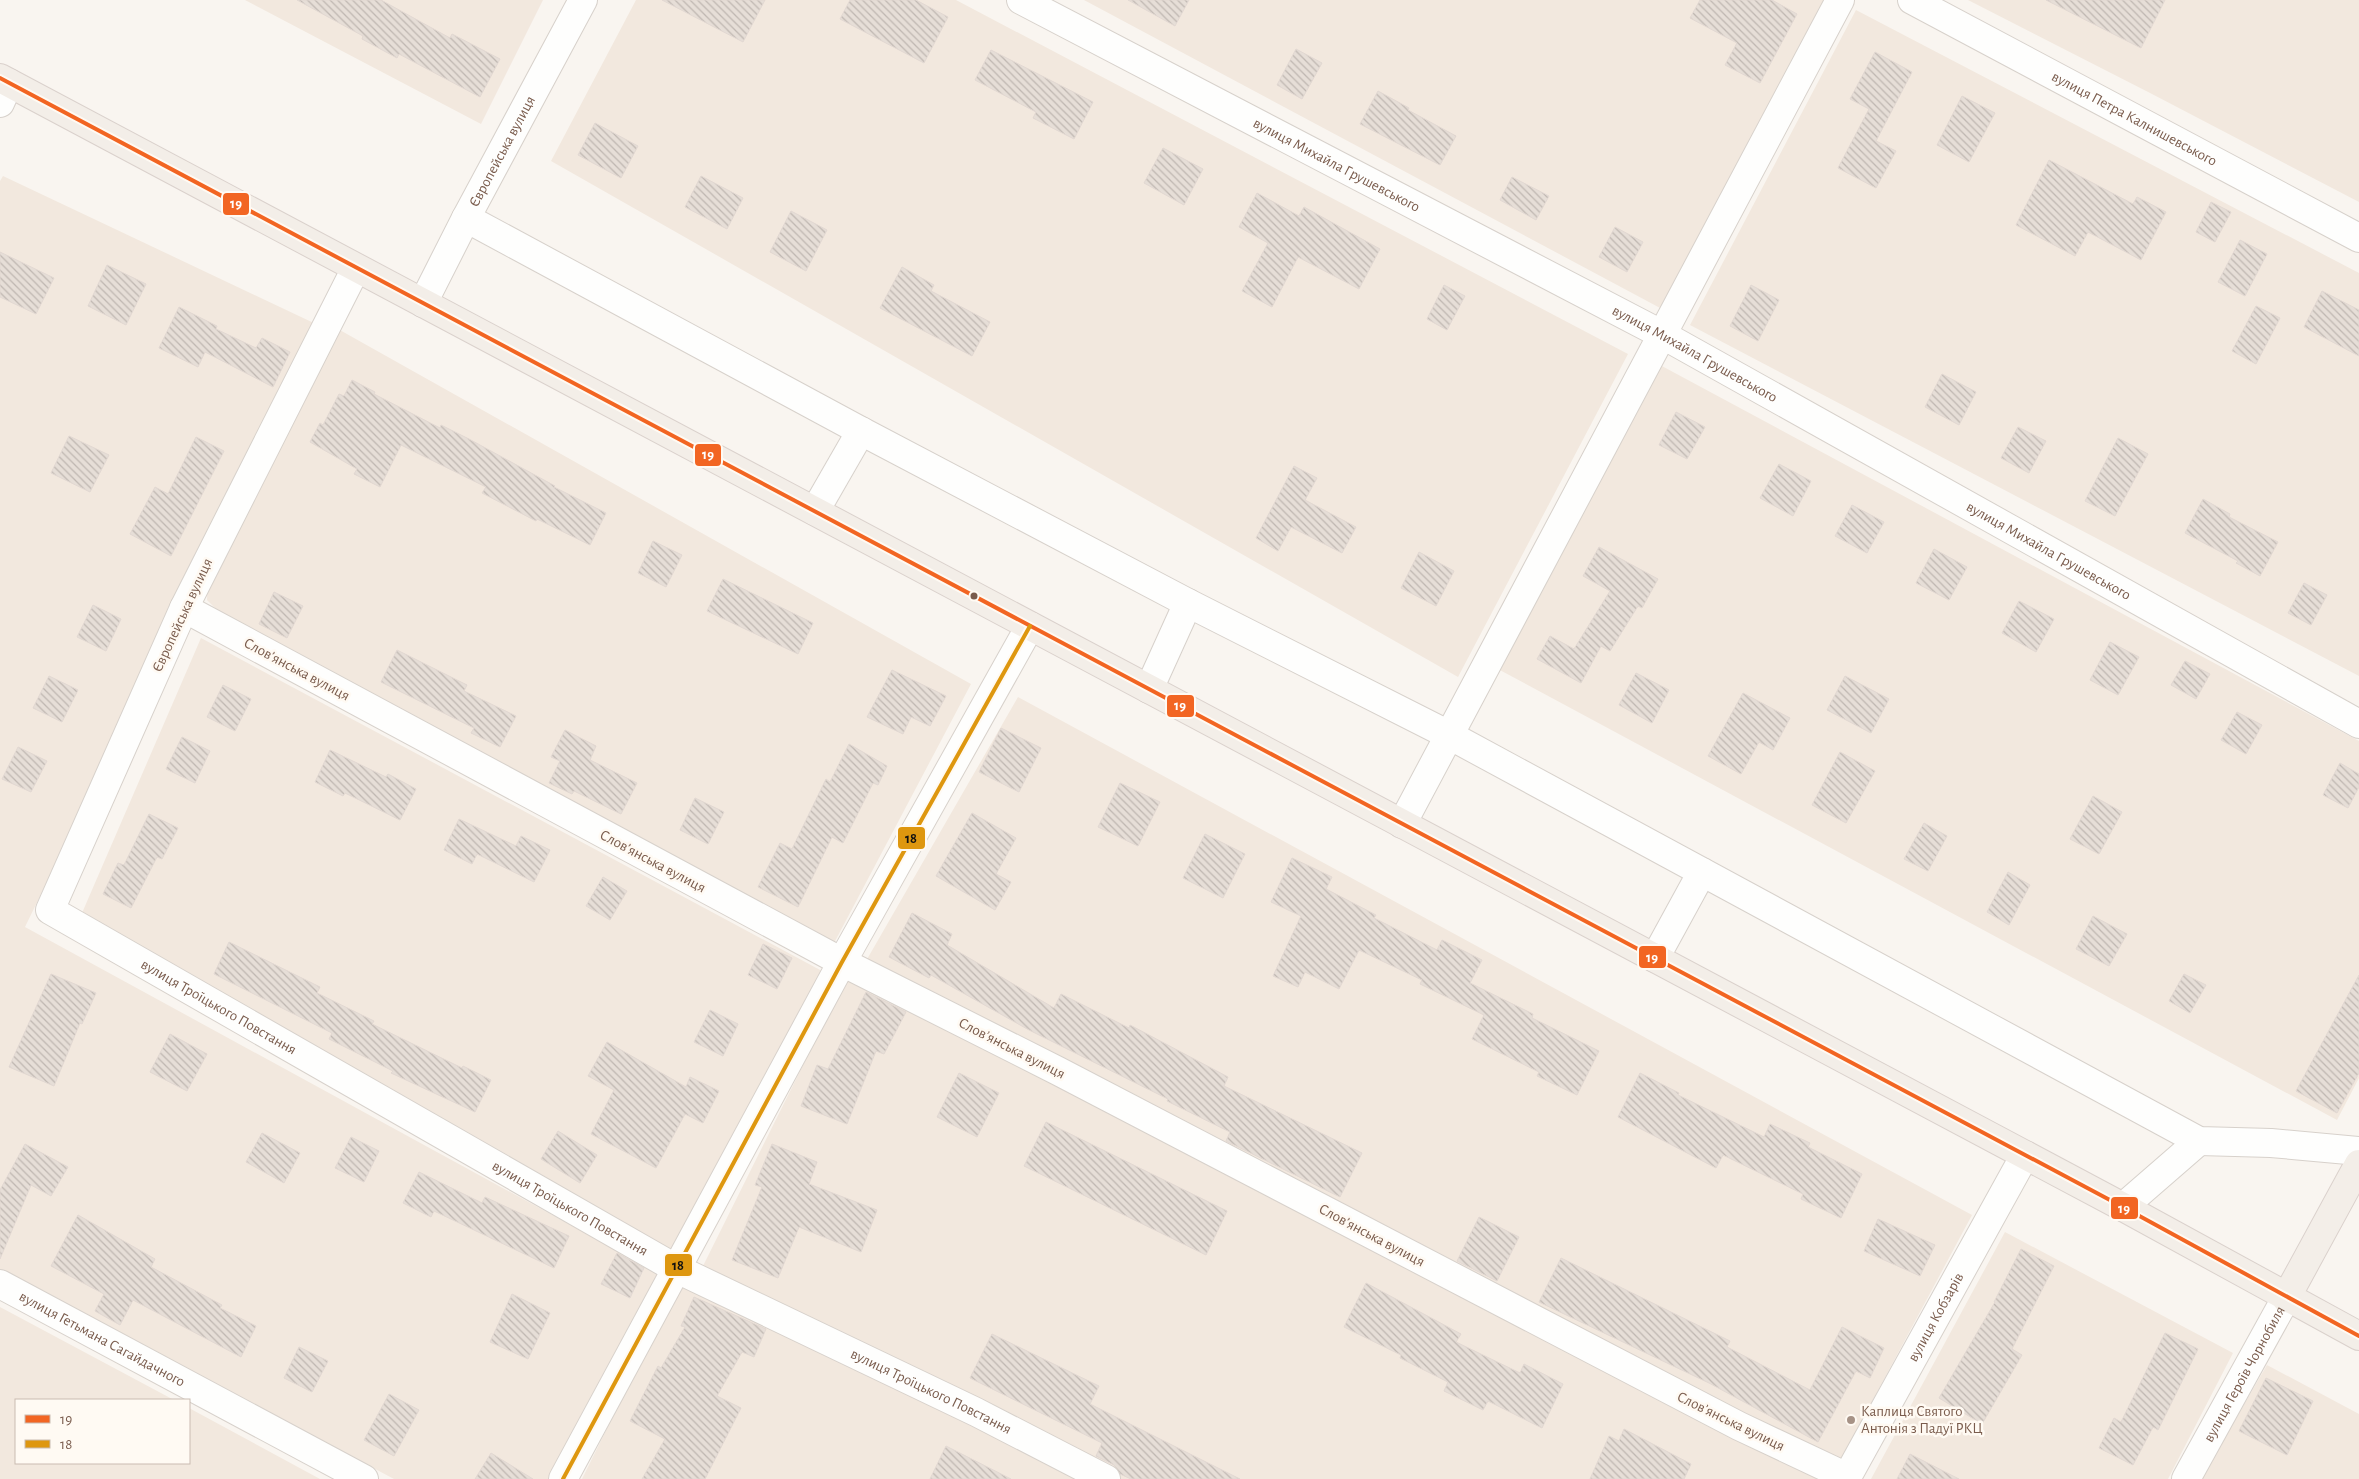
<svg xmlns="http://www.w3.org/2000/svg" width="2359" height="1479" font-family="'Alegreya Sans',sans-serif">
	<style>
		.residential { fill: #f2e8de }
		.building { fill: url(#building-back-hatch); stroke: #e2d8d2 }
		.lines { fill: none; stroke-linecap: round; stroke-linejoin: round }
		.minor-casing { stroke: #d7d1cb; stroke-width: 30 }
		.major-casing { stroke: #dad1cc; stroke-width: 30 }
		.minor { stroke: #fefefd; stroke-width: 28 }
		.major { stroke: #f3eee8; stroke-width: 28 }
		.bus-1-casing { stroke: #fffaf3; stroke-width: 8 }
		.bus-2-casing { stroke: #fffaf3; stroke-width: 8 }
		.bus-1 { stroke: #f26522; stroke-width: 4 }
		.bus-2 { stroke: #de970f; stroke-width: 4 }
		.bus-dot { fill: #7a5c4d; stroke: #fffaf3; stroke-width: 2 }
		.poi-dot { fill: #a69286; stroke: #fffaf3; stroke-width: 2 }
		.labels { text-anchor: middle; stroke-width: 5; stroke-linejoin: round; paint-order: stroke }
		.street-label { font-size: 15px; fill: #7a5c4d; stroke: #fffaf3 }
		.poi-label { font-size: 15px; fill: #7a5c4d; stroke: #fffaf3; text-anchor: start }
		.line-badge { stroke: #fffaf3; stroke-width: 2 }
		.badge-label { font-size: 14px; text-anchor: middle; font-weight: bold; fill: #fff }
		.pale-badge-label { font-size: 14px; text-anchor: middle; font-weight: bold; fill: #111 }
	</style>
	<defs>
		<pattern id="building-back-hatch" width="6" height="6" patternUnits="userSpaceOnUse" patternTransform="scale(1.25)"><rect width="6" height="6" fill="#e6ded7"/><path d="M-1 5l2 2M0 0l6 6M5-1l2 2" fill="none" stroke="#bfb7b1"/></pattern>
	</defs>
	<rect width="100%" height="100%" fill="#f9f5f0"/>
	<!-- residential -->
	<path class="residential" d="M 245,0 L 543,0 L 481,124 Z
		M 636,0 L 956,0 L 1628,354 L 1458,677 L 551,161 Z
		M 1084,0 L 1828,0 L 1662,309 Z
		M 1968,0 L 2359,0 L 2359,202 L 2152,94 Z
		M 1856,10 L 2359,273 L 2359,676 L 1690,325 Z
		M 3,176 L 318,325 L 25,927 L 662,1275 L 548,1479 L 394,1479 L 0,1269 L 0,181 Z
		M 338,329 L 971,684 L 833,945 L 230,623 L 207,600 L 208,563 Z
		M 1660,365 L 2359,741 L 2359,1078 L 2337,1120 L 1496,668 Z
		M 201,638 L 822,971 L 673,1251 L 82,913 Z
		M 1018,697 L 1972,1215 L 1838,1465 L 866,961 Z
		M 849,973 L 1817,1479 L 1114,1479 L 702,1268 Z
		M 2005,1232 L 2233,1353 L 2168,1479 L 1871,1479 Z
		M 681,1279 L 1080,1479 L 582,1479 Z
		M 0,1307 L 174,1400 L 16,1400 L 16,1463 L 189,1463 L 189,1408 L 320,1479 L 0,1479 Z
		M 2267,1365 L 2359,1414 L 2359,1479 L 2201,1479 Z"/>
	<!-- building -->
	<path class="building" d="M 297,0 L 381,0 L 450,38 L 452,34 L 500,59 L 480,97 L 399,54 L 397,58 L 362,39 L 363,36 Z
		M 662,0 L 765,0 L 743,42 Z
		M 850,0 L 916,0 L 948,17 L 924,63 L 840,19 Z
		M 1128,0 L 1189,0 L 1175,26 Z
		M 1700,0 L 1772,0 L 1797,14 L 1760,83 L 1725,65 L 1737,43 L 1690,18 Z
		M 2046,0 L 2165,0 L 2141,48 Z
		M 1296,49 L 1322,63 L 1302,99 L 1277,85 Z
		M 991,50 L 1093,102 L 1074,139 L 1033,118 L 1036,112 L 975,80 Z
		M 1875,52 L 1912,72 L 1876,141 L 1896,151 L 1876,188 L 1838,168 L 1869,109 L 1850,99 Z
		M 1378,91 L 1409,108 L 1408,110 L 1456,136 L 1440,165 L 1360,124 Z
		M 1962,96 L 1995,113 L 1969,162 L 1937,145 Z
		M 595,123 L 638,146 L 621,178 L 578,155 Z
		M 1163,148 L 1203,169 L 1184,205 L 1144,183 Z
		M 2049,160 L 2133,204 L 2137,197 L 2166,212 L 2141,260 L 2088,232 L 2075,256 L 2016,225 Z
		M 701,176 L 743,198 L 727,229 L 685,207 Z
		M 1512,177 L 1549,196 L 1536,220 L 1500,200 Z
		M 1257,193 L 1299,216 L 1304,207 L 1380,249 L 1359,289 L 1298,257 L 1272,307 L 1242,291 L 1268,243 L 1239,227 Z
		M 2211,202 L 2231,212 L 2215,242 L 2196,232 Z
		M 791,211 L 827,230 L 806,271 L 770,252 Z
		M 1615,227 L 1643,242 L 1627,272 L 1599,257 Z
		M 2240,240 L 2267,254 L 2245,296 L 2218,282 Z
		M 0,252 L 54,278 L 36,314 L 0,297 Z
		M 107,265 L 146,284 L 126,325 L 88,306 Z
		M 902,267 L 934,285 L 931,291 L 990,322 L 972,356 L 880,308 Z
		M 1444,285 L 1465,296 L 1447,330 L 1427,319 Z
		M 1751,285 L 1779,300 L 1758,341 L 1730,326 Z
		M 2322,291 L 2359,310 L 2359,356 L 2304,327 Z
		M 2256,306 L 2280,318 L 2256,364 L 2232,351 Z
		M 179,307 L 217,326 L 216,329 L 256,348 L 262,338 L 290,352 L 273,387 L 205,352 L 198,367 L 159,348 Z
		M 1942,374 L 1976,392 L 1959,425 L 1925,407 Z
		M 352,380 L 375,392 L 374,394 L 440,428 L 441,425 L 469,439 L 555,486 L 554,487 L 606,513 L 590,545 L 537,519 L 536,521 L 482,493 L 486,487 L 401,445 L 380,487 L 354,474 L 357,469 L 310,442 L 320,423 L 323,425 L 339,394 L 344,396 Z
		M 1676,412 L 1705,427 L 1687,459 L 1659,445 Z
		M 2018,427 L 2046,441 L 2029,473 L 2001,458 Z
		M 69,436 L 109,455 L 90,492 L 51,473 Z
		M 196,437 L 224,451 L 171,556 L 130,534 L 155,487 L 168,494 Z
		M 2118,438 L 2148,454 L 2115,516 L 2085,501 Z
		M 1779,464 L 1811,481 L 1793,516 L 1760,498 Z
		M 1294,466 L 1317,478 L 1305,500 L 1356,527 L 1342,553 L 1291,527 L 1278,551 L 1256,538 Z
		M 2203,499 L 2230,514 L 2229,517 L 2278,542 L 2260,576 L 2236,563 L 2238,561 L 2185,533 Z
		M 1852,505 L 1884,522 L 1867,553 L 1835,536 Z
		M 653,541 L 682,555 L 666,587 L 638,573 Z
		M 1599,547 L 1658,579 L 1642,608 L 1638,606 L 1610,651 L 1601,646 L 1581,683 L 1537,659 L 1550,636 L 1574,649 L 1610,591 L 1583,576 Z
		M 1934,549 L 1967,567 L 1949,600 L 1916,583 Z
		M 1419,552 L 1454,571 L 1436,606 L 1401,588 Z
		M 723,579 L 813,623 L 798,654 L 707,611 Z
		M 2304,583 L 2327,595 L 2311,625 L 2288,613 Z
		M 274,592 L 303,606 L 287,638 L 259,624 Z
		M 2019,601 L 2054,619 L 2036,652 L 2002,633 Z
		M 93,605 L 121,619 L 106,651 L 77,637 Z
		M 2110,642 L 2139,657 L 2118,695 L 2090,680 Z
		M 397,650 L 467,685 L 464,691 L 516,716 L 500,747 L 471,733 L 474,728 L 381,682 Z
		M 2185,661 L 2210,674 L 2196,699 L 2171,685 Z
		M 892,670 L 946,696 L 930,726 L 911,717 L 903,734 L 867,717 Z
		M 1636,673 L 1669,690 L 1652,723 L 1619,705 Z
		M 49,676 L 78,690 L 62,722 L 33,708 Z
		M 1845,676 L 1889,699 L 1871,733 L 1827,710 Z
		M 223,685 L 251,699 L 235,731 L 207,717 Z
		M 1743,693 L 1790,718 L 1773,750 L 1759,742 L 1741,774 L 1708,756 Z
		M 2237,712 L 2262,725 L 2246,754 L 2221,740 Z
		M 1001,728 L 1041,748 L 1019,792 L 979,772 Z
		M 565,730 L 596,746 L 590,760 L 637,783 L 621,814 L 574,791 L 572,794 L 549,783 L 560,761 L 551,757 Z
		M 182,737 L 210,751 L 195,783 L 166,769 Z
		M 849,744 L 887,766 L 878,785 L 873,783 L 843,843 L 832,837 L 798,907 L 758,887 L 780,843 L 792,849 L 826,779 L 830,782 Z
		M 18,747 L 47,761 L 31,792 L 2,779 Z
		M 330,750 L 386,777 L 388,774 L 416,789 L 400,820 L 345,793 L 343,796 L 315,782 Z
		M 1840,752 L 1875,771 L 1846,823 L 1812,805 Z
		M 2340,763 L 2359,774 L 2359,787 L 2348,808 L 2323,795 Z
		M 1120,783 L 1160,802 L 1138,846 L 1098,827 Z
		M 2093,796 L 2122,812 L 2099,854 L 2070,839 Z
		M 695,798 L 724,812 L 708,844 L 680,830 Z
		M 972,813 L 1016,838 L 996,874 L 1011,882 L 995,910 L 936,876 Z
		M 149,814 L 178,828 L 162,859 L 157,857 L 131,908 L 103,894 L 118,863 L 124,865 Z
		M 459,819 L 516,846 L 521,836 L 550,850 L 534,882 L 477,854 L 472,864 L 444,850 Z
		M 1924,823 L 1947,836 L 1928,871 L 1904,859 Z
		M 1205,834 L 1245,854 L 1223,898 L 1183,878 Z
		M 1292,858 L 1332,877 L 1326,889 L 1376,915 L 1374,918 L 1437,950 L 1442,940 L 1482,960 L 1470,983 L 1533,1014 L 1532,1018 L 1599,1051 L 1577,1095 L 1537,1076 L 1539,1072 L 1472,1039 L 1484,1015 L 1420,984 L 1422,980 L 1359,950 L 1339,989 L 1305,972 L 1298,987 L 1273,976 L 1301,916 L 1271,902 Z
		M 2008,872 L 2030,885 L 2009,925 L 1987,912 Z
		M 603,877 L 627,891 L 610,920 L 586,906 Z
		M 912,913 L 952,934 L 947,945 L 1054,1008 L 1061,994 L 1129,1028 L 1130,1025 L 1228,1077 L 1224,1086 L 1362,1153 L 1340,1197 L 1226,1141 L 1230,1132 L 1167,1101 L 1168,1099 L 1029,1030 L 931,975 L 929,978 L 889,957 Z
		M 2093,916 L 2127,934 L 2109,966 L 2076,949 Z
		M 229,942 L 320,987 L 317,993 L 374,1021 L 372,1024 L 462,1068 L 463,1066 L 491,1080 L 475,1112 L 391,1073 L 393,1071 L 329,1039 L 332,1033 L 214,974 Z
		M 763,944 L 792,958 L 777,989 L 748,975 Z
		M 51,974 L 96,993 L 82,1024 L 80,1023 L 54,1086 L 9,1067 Z
		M 2184,974 L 2206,985 L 2190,1013 L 2169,1001 Z
		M 2359,975 L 2359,1073 L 2337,1113 L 2296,1091 Z
		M 866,992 L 906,1012 L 884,1054 L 876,1051 L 847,1124 L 801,1106 L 817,1065 L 828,1069 Z
		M 710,1010 L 738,1024 L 723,1056 L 694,1042 Z
		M 170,1034 L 207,1054 L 187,1091 L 150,1072 Z
		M 607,1042 L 686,1087 L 690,1077 L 719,1091 L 703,1123 L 685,1114 L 656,1168 L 591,1134 L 614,1090 L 588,1076 Z
		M 959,1073 L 999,1093 L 977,1137 L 937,1117 Z
		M 1640,1073 L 1679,1093 L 1678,1095 L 1764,1137 L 1770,1124 L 1810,1143 L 1808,1147 L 1862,1174 L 1841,1218 L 1801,1199 L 1803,1194 L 1723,1155 L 1716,1168 L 1618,1117 Z
		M 1046,1122 L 1227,1211 L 1206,1255 L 1024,1166 Z
		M 558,1131 L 597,1155 L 580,1183 L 541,1159 Z
		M 262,1133 L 300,1153 L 284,1183 L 246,1162 Z
		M 351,1137 L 379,1151 L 364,1182 L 335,1168 Z
		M 25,1144 L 68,1167 L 51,1196 L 31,1185 L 0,1259 L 0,1190 Z
		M 772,1144 L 817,1162 L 809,1184 L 877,1210 L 861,1252 L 799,1227 L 778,1278 L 732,1260 L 762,1187 L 755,1185 Z
		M 419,1172 L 482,1203 L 485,1197 L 569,1236 L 554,1268 L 434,1211 L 431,1217 L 403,1203 Z
		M 78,1215 L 155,1259 L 151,1267 L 222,1305 L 220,1308 L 256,1326 L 241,1357 L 133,1300 L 120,1325 L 95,1311 L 104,1294 L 51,1266 Z
		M 1479,1217 L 1519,1237 L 1497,1281 L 1457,1261 Z
		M 1878,1219 L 1935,1245 L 1920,1276 L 1864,1251 Z
		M 2021,1249 L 2054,1266 L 2012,1349 L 2022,1355 L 1982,1424 L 1939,1398 L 1995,1302 L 1994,1302 Z
		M 617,1253 L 644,1268 L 630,1298 L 601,1284 Z
		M 1561,1258 L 1730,1341 L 1727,1347 L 1810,1390 L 1842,1327 L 1884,1348 L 1870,1378 L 1856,1371 L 1818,1442 L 1709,1383 L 1539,1302 Z
		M 1366,1283 L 1461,1334 L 1456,1342 L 1520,1373 L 1524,1364 L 1563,1384 L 1542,1428 L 1488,1401 L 1483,1410 L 1444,1391 L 1448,1382 L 1400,1358 L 1401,1355 L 1344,1327 Z
		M 512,1294 L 550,1313 L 528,1359 L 490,1342 Z
		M 694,1297 L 766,1329 L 754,1357 L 742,1352 L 717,1396 L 741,1408 L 705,1479 L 642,1479 L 665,1439 L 630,1421 L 658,1366 L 661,1368 L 685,1327 L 681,1326 Z
		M 2165,1333 L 2198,1349 L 2158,1430 L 2153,1427 L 2133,1465 L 2099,1448 L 2114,1418 L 2121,1422 Z
		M 992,1334 L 1099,1386 L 1090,1404 L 1240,1479 L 1131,1479 L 1120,1474 L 1114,1465 L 1096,1456 L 1102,1443 L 970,1378 Z
		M 299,1347 L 328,1361 L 312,1392 L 284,1378 Z
		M 2266,1378 L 2313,1401 L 2287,1455 L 2239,1431 Z
		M 389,1394 L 419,1410 L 394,1456 L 364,1440 Z
		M 1624,1429 L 1691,1464 L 1684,1479 L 1590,1479 L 1609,1436 L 1619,1441 Z
		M 946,1446 L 1011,1479 L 930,1479 Z
		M 491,1453 L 533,1479 L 475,1479 Z
		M 1910,1454 L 1959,1479 L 1897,1479 Z"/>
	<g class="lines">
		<defs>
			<g id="minor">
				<path id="s1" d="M 1021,0 L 1663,335 L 2359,724"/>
				<path id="s2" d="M 1912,0 L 2359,238"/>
				<path d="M 0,103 L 9,83"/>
				<path d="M 466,218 L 861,431 L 1188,603 L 1449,735 L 2199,1141 L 2271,1143 L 2359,1151"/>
				<path id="s3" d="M 356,268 L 184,608 L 50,910 L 675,1268 L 976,1412 L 1106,1479"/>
				<path id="s4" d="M 423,303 L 466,218 L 583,0"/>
				<path d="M 815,511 L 861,431"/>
				<path d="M 184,608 L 842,962 L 1058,1071 L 1739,1426 L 1847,1477"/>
				<path d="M 1149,689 L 1188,603"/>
				<path d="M 1402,824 L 1840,0"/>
				<path d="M 1655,958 L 1702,872"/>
				<path d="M 2123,1207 L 2199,1141"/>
				<path id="s5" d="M 0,1284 L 364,1479"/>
				<path d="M 563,1479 L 842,962 L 1030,626"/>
				<path id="s6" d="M 1846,1479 L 2025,1155"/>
				<path id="s7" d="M 2186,1479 L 2286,1298"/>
			</g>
			<path id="major" d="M 0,78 L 2123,1207 L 2359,1336
				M 2286,1298 L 2359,1164"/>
		</defs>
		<!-- minor casing -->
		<use href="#minor" class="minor-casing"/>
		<!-- major casing -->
		<use href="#major" class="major-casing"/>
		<!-- minor -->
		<use href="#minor" class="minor"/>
		<!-- major -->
		<use href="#major" class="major"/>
		<defs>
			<path id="bus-1" d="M 0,78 L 2123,1207 L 2359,1336"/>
			<path id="bus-2" d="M 563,1479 L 842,962 L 1030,626"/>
		</defs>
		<!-- bus-1 casing -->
		<use href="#bus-1" class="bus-1-casing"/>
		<!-- bus-2 casing -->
		<use href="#bus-2" class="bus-2-casing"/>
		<!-- bus-1 -->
		<use href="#bus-1" class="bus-1"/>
		<!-- bus-2 -->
		<use href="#bus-2" class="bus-2"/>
	</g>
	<!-- markers -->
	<circle class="bus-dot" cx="974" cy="596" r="4.5"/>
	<circle class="poi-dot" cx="1851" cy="1420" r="5"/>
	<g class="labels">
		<!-- street labels -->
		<g class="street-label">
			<text dy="5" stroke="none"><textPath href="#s2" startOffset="252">вулиця Петра Калнишевського</textPath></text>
			<text dy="5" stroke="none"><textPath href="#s4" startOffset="171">Європейська вулиця</textPath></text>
			<text dy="5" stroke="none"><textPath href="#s1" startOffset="356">вулиця Михайла Грушевського</textPath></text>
			<text dy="5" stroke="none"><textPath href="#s1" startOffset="761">вулиця Михайла Грушевського</textPath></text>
			<text dy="5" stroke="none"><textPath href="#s1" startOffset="1166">вулиця Михайла Грушевського</textPath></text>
			<text transform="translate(182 615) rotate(-65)" y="5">Європейська вулиця</text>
			<text transform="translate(297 669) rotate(28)" y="5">Словʼянська вулиця</text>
			<text transform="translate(653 861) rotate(28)" y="5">Словʼянська вулиця</text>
			<text dy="5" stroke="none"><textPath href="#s3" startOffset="906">вулиця Троїцького Повстання</textPath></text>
			<text transform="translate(1012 1048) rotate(27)" y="5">Словʼянська вулиця</text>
			<text dy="5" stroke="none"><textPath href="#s3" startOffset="1311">вулиця Троїцького Повстання</textPath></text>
			<text transform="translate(1372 1235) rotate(28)" y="5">Словʼянська вулиця</text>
			<text dy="5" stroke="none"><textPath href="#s6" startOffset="185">вулиця Кобзарів</textPath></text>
			<text dy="5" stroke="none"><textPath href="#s5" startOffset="116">вулиця Гетьмана Сагайдачного</textPath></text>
			<text dy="5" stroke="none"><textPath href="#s7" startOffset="120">вулиця Героїв Чорнобиля</textPath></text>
			<text dy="5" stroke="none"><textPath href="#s3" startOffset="1716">вулиця Троїцького Повстання</textPath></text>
			<text transform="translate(1731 1421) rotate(26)" y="5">Словʼянська вулиця</text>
		</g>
		<!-- poi labels -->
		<g class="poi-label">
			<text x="1861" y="1416">Каплиця Святого<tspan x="1861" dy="17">Антонія з Падуї РКЦ</tspan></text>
		</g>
	</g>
	<g class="line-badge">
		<rect x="222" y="192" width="28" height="24" rx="5" fill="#f26522"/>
		<rect x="694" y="443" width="28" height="24" rx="5" fill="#f26522"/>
		<rect x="1166" y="694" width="29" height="24" rx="5" fill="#f26522"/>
		<rect x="897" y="826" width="29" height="24" rx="5" fill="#de970f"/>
		<rect x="1638" y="945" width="29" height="24" rx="5" fill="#f26522"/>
		<rect x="2110" y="1196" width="29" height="24" rx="5" fill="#f26522"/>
		<rect x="664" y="1253" width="29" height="24" rx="5" fill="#de970f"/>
	</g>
	<g class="badge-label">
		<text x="236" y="208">19</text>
		<text x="708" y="459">19</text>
		<text x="1180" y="710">19</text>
		<text x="1652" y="962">19</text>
		<text x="2124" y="1213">19</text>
	</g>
	<g class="pale-badge-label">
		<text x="911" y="843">18</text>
		<text x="678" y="1270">18</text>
	</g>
	<!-- legend -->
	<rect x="15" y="1399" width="175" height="65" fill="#fffaf3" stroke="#cabbb1"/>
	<rect x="25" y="1415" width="25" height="8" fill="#f26522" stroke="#cabbb1"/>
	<text x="60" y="1424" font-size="15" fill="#7a5c4d">19</text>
	<rect x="25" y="1440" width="25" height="8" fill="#de970f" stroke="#cabbb1"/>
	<text x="60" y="1449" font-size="15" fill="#7a5c4d">18</text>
</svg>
